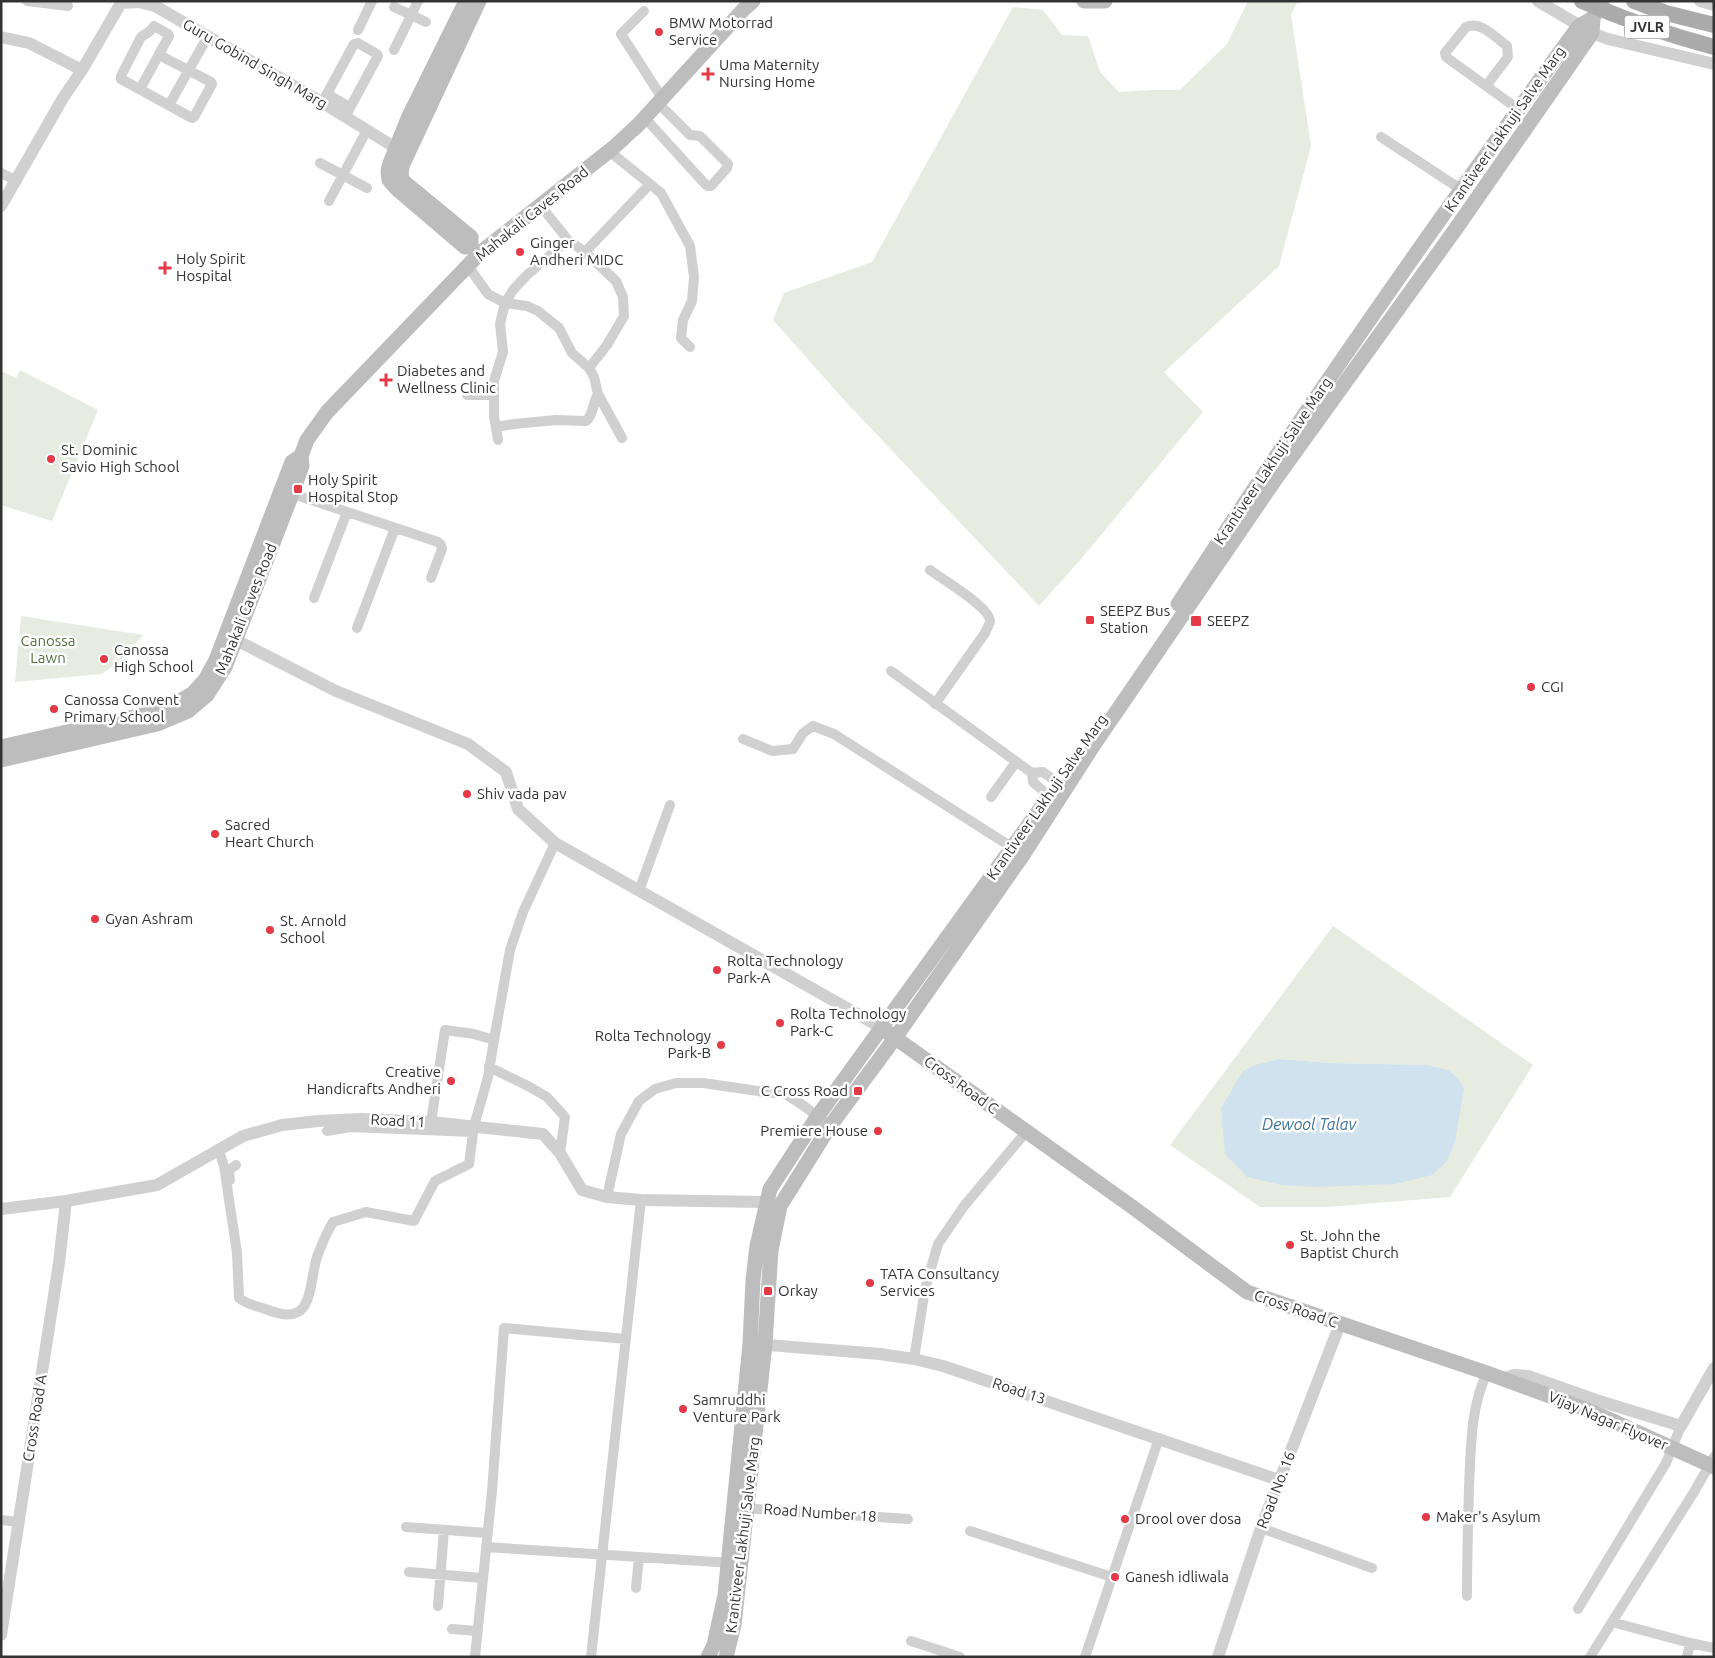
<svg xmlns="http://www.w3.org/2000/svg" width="1715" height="1658" font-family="Ubuntu,sans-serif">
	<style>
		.green { fill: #e6ecdf; fill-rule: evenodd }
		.water { fill: #cfe2ee }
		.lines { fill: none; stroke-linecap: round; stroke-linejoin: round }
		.minor { stroke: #d0d0d0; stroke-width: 10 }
		.tertiary { stroke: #d0d0d0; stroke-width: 12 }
		.secondary { stroke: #bdbdbd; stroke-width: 15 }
		.primary { stroke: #ababab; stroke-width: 16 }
		.secondary-bridge { stroke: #bdbdbd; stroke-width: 15 }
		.primary-bridge { stroke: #ababab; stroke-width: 16 }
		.poi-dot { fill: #e63946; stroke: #fff; stroke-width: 2 }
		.labels { text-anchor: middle; stroke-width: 5; stroke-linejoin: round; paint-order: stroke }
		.shield { fill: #fff; stroke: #707070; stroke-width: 1 }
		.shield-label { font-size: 14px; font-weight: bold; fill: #333 }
		.poi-label { font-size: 15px; fill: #333; stroke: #fff; text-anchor: start }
		.street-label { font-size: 15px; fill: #333; stroke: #fff }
		.park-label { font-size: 15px; fill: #56703f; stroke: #fff }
		.water-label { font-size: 16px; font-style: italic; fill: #3f7597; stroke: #fff }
	</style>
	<rect width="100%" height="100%" fill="#fff"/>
	<!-- green -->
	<path class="green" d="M 1248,1 L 1298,1 L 1291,15 L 1311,146 L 1279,266 L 1164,372 L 1203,412 L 1081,559 L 1039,606 L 845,401 L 773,320 L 784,293 L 872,262 L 1013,7 L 1043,10 L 1062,35 L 1088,36 L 1100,72 L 1119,92 L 1152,90 L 1180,90 L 1227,44 Z
		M 20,370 L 98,410 L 52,521 L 1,505 L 1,371 L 16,378 Z
		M 21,616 L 143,635 L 123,658 L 102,674 L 15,682 Z
		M 1333,926 L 1533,1065 L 1450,1197 L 1327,1207 L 1260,1207 L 1170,1145 ZM 1279,1059 L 1331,1063 L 1427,1065 L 1448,1070 L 1258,1064 Z"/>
	<!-- water -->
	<path class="water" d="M 1279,1059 L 1331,1063 L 1427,1065 L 1448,1070 L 1459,1079 L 1464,1089 L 1455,1141 L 1447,1161 L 1432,1175 L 1395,1184 L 1317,1187 L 1282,1185 L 1247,1177 L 1225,1154 L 1221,1108 L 1243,1071 L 1258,1064 Z"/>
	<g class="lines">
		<!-- minor -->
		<path class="minor" d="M 27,1 L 68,6
			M 394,7 L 426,22
			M 644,11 L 621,34 L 662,98
			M 358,30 L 372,1
			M 394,50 L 418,1
			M 1486,86 L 1508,57 L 1507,46 C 1496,38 1480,20 1466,27 L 1445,53 L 1446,57 L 1518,109
			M 140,89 L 169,36 L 168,34 L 154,26 L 150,31 L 141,37 L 121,76 L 121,79 L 192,118 L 194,117 L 212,84 L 211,82 L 159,55
			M 327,94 L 350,107
			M 322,103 L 354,44 L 358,43 L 377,54 L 378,56 L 345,117
			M 169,105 L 208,36
			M 645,118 L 705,184 L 708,186 L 711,186 L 727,168 L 728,164 L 700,136 L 690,135 L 658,103
			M 1381,137 L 1462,190
			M 609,151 L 661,193 L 690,246 L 694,277 L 692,301 L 683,320 L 681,338 L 690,347
			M 320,163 L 367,188
			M 1,173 L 17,181
			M 329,201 L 367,130
			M 540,205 L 568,240 L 585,252 L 616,281 L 623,297 L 624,316 L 607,345 L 589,368
			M 585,252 L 650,184
			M 468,266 L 488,294 L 505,303 L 527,306 L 538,311 L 559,328 L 572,353 L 589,368 L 594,377 L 598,394 L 622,438
			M 467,395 L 494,395
			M 496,427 L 514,424 L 556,420 L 586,421 C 593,416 593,402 598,394
			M 498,440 L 494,416 L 494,381 L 503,352 L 500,324 L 505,303 L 513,290 L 527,275 L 568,240
			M 287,492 L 438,542 L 441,545 L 442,549 L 431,578
			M 930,570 C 942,579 990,607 990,621 C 989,625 987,629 985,633 L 935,704
			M 314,598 L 347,512
			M 357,628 L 395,528
			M 891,671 L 1032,773 L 1043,772 L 1058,783
			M 743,739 L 772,751 L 793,749 L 803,733 L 813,726 L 834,734 L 1013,848
			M 1032,773 L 1033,782 L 1049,796
			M 991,797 L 1016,762
			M 639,891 L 670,805
			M 489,1067 L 528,1086 L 547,1097 L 565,1117 L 560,1153
			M 431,1122 L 445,1030 L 474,1034 L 494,1040 L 510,950 L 523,912 L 555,843
			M 327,1131 L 350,1127 L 473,1132
			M 219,1151 L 224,1166 L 237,1253 L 239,1298 C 247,1305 261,1307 271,1311 C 315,1327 308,1285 317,1257 C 321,1246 327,1232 333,1222 L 366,1212 L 414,1221 L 435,1181 L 469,1164 L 474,1126 L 488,1077 L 494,1040
			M 230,1180 L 229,1170 L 236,1165
			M 607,1197 L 621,1134 L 639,1101 L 655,1089 L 676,1083 L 703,1083 L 772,1093 L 784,1093 L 804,1106 L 830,1126
			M 914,1359 L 925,1289 L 938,1244 L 964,1206 L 1026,1132
			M 741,1508 L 908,1519
			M 1,1520 L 18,1522
			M 406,1527 L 487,1533
			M 1261,1528 L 1372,1568
			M 970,1531 L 1112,1577
			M 486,1547 L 732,1563
			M 409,1572 L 482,1578
			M 636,1588 L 639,1557
			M 1467,1596 C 1467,1559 1468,1523 1469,1487 C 1471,1450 1470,1408 1487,1373
			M 438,1606 L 444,1530
			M 1578,1609 L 1666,1463 L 1681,1426
			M 1612,1622 L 1690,1643
			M 452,1629 L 477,1631
			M 911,1641 L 960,1657
			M 475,1657 L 492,1491 L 504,1328 L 626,1339
			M 591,1657 L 641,1200
			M 1085,1657 L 1159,1438
			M 1590,1657 L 1694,1492 L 1714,1457
			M 1687,1657 L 1690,1643 L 1714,1648"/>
		<!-- tertiary -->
		<path class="tertiary" d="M 1538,1 L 1592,33 L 1608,39 L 1714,64
			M 1700,1 L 1714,5
			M 1,37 L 29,43 L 82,70
			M 1,206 L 63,98 L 82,70 L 121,3 L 139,2 L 155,6 L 318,100 L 404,153
			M 236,640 L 336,691 L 468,744 L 506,772 L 518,809 L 555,843 L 882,1028
			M 1,1209 L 66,1201 L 157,1185 L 243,1136 L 282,1125 L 318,1121 L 361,1119 L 431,1122 L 543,1134 L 560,1153 L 582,1190 L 607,1197 L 641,1200 L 767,1202 L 775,1205
			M 757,1344 L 880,1354 L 914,1359 L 943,1366 L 1279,1480
			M 1502,1379 L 1514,1375 L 1528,1376 L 1596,1400 L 1681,1426 L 1714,1368
			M 1,1635 L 59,1263 L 66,1201
			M 1218,1657 L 1261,1528 L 1340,1324"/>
		<!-- secondary -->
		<path class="secondary" d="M 466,1 L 409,116 L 390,163 L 388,171 L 389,180 L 397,189 L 465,247 L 471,246
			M 1084,1 L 1105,1
			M 471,246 L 471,237 L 403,181 L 401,175 L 402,166 L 479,1
			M 1178,604 C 1306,408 1441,215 1579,26 L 1593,18
			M 1,747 L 164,710 L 192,694 L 205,680 L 216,660 L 292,462 L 301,456
			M 1,760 L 157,724 L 188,711 L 207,695 L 225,667 L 292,494 L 302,466 L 301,456 L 307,440 L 327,412 L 480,253 L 613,148 L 638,125 L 743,10 L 753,1
			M 887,1032 L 1131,1206 L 1247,1292 L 1487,1373 L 1585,1409 L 1615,1422
			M 708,1657 L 714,1645 L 725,1595 L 750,1344 L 753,1280 L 757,1246 L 770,1189 L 817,1117 L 1048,798
			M 726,1657 L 734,1625 L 765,1344 L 771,1250 L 780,1206 L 830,1126 L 895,1038 L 1023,855 L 1093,746 L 1277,477 L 1455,230 L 1592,33 L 1593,18 L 1602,1"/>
		<!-- primary -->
		<path class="primary" d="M 1634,1 L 1666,13 L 1714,25"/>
		<!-- secondary-bridge -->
		<path class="secondary-bridge" d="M 1615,1422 L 1714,1467"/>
		<!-- primary-bridge -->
		<path class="primary-bridge" d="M 1582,1 C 1625,20 1669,35 1714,47"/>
	</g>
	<!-- markers -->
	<g class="poi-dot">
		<circle cx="659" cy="32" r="5"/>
		<path d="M705.5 66.5h5v5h5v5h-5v5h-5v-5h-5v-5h5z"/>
		<circle cx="520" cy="252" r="5"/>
		<path d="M162.5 260.5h5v5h5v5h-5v5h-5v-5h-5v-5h5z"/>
		<path d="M383.5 372.5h5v5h5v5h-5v5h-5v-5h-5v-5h5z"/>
		<circle cx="51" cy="459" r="5"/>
		<rect x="293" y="484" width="10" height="10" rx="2.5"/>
		<rect x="1085" y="615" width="10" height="10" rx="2.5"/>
		<rect x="1190" y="615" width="12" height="12" rx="2.5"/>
		<circle cx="104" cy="659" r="5"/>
		<circle cx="1531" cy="687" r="5"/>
		<circle cx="54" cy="709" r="5"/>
		<circle cx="467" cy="794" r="5"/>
		<circle cx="215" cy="834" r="5"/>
		<circle cx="95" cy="919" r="5"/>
		<circle cx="270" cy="930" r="5"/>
		<circle cx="717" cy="970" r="5"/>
		<circle cx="780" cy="1023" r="5"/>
		<circle cx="721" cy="1045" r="5"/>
		<circle cx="451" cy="1081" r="5"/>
		<rect x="853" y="1086" width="10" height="10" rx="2.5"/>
		<circle cx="878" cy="1131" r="5"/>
		<circle cx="1290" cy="1245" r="5"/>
		<circle cx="870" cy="1283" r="5"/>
		<rect x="763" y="1286" width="10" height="10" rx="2.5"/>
		<circle cx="683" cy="1409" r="5"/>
		<circle cx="1426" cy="1517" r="5"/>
		<circle cx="1125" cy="1519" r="5"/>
		<circle cx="1115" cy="1577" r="5"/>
	</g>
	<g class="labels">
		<!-- shield labels -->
		<rect class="shield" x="1624.5" y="15.5" width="45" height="23" rx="4"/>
		<g class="shield-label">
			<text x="1647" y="32">JVLR</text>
		</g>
		<!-- poi labels -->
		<g class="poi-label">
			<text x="669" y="28">BMW Motorrad<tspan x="669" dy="17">Service</tspan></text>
			<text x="719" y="70">Uma Maternity<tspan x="719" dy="17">Nursing Home</tspan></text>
			<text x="530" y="248">Ginger<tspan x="530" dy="17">Andheri MIDC</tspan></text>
			<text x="176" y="264">Holy Spirit<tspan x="176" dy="17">Hospital</tspan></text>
			<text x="397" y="376">Diabetes and<tspan x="397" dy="17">Wellness Clinic</tspan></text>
			<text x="61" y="455">St. Dominic<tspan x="61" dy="17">Savio High School</tspan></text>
			<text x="308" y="485">Holy Spirit<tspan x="308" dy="17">Hospital Stop</tspan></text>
			<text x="1100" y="616">SEEPZ Bus<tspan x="1100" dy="17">Station</tspan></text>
			<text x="1207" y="626">SEEPZ</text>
			<text x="114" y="655">Canossa<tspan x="114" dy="17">High School</tspan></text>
			<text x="1541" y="692">CGI</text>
			<text x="64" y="705">Canossa Convent<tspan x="64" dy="17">Primary School</tspan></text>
			<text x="477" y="799">Shiv vada pav</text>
			<text x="225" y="830">Sacred<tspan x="225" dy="17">Heart Church</tspan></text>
			<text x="105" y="924">Gyan Ashram</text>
			<text x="280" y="926">St. Arnold<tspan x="280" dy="17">School</tspan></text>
			<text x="727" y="966">Rolta Technology<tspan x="727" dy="17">Park-A</tspan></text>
			<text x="790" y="1019">Rolta Technology<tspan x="790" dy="17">Park-C</tspan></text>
			<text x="711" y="1041" text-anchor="end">Rolta Technology<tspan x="711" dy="17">Park-B</tspan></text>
			<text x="441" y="1077" text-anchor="end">Creative<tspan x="441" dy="17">Handicrafts Andheri</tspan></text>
			<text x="848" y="1096" text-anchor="end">C Cross Road</text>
			<text x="868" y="1136" text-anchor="end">Premiere House</text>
			<text x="1300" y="1241">St. John the<tspan x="1300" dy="17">Baptist Church</tspan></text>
			<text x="880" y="1279">TATA Consultancy<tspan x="880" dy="17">Services</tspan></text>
			<text x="778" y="1296">Orkay</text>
			<text x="693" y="1405">Samruddhi<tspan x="693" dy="17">Venture Park</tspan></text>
			<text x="1436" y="1522">Maker's Asylum</text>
			<text x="1135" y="1524">Drool over dosa</text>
			<text x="1125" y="1582">Ganesh idliwala</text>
		</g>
		<!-- street labels -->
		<g class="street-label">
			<text transform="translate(255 64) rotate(30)" y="5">Guru Gobind Singh Marg</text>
			<text transform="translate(1505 129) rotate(-55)" y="5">Krantiveer Lakhuji Salve Marg</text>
			<text transform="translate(532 214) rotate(-39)" y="5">Mahakali Caves Road</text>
			<text transform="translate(1273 461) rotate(-56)" y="5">Krantiveer Lakhuji Salve Marg</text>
			<text transform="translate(246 609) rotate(-68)" y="5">Mahakali Caves Road</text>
			<text transform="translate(1047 797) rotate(-55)" y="5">Krantiveer Lakhuji Salve Marg</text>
			<text transform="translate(961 1085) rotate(36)" y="5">Cross Road C</text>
			<text transform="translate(398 1121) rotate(3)" y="5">Road 11</text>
			<text transform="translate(1296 1309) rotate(19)" y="5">Cross Road C</text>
			<text transform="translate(1019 1391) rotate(18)" y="5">Road 13</text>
			<text transform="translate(35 1418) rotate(-81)" y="5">Cross Road A</text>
			<text transform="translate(1608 1421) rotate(23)" y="5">Vijay Nagar Flyover</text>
			<text transform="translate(1276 1490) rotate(-69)" y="5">Road No. 16</text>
			<text transform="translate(820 1513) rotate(4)" y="5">Road Number 18</text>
			<text transform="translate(743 1535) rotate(-83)" y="5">Krantiveer Lakhuji Salve Marg</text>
		</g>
		<!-- park labels -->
		<g class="park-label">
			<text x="48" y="646">Canossa<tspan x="48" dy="17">Lawn</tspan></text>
		</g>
		<!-- water labels -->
		<g class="water-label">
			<text x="1309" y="1130">Dewool Talav</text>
		</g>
	</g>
	<!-- border -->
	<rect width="1715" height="1658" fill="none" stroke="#333333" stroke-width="5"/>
</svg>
